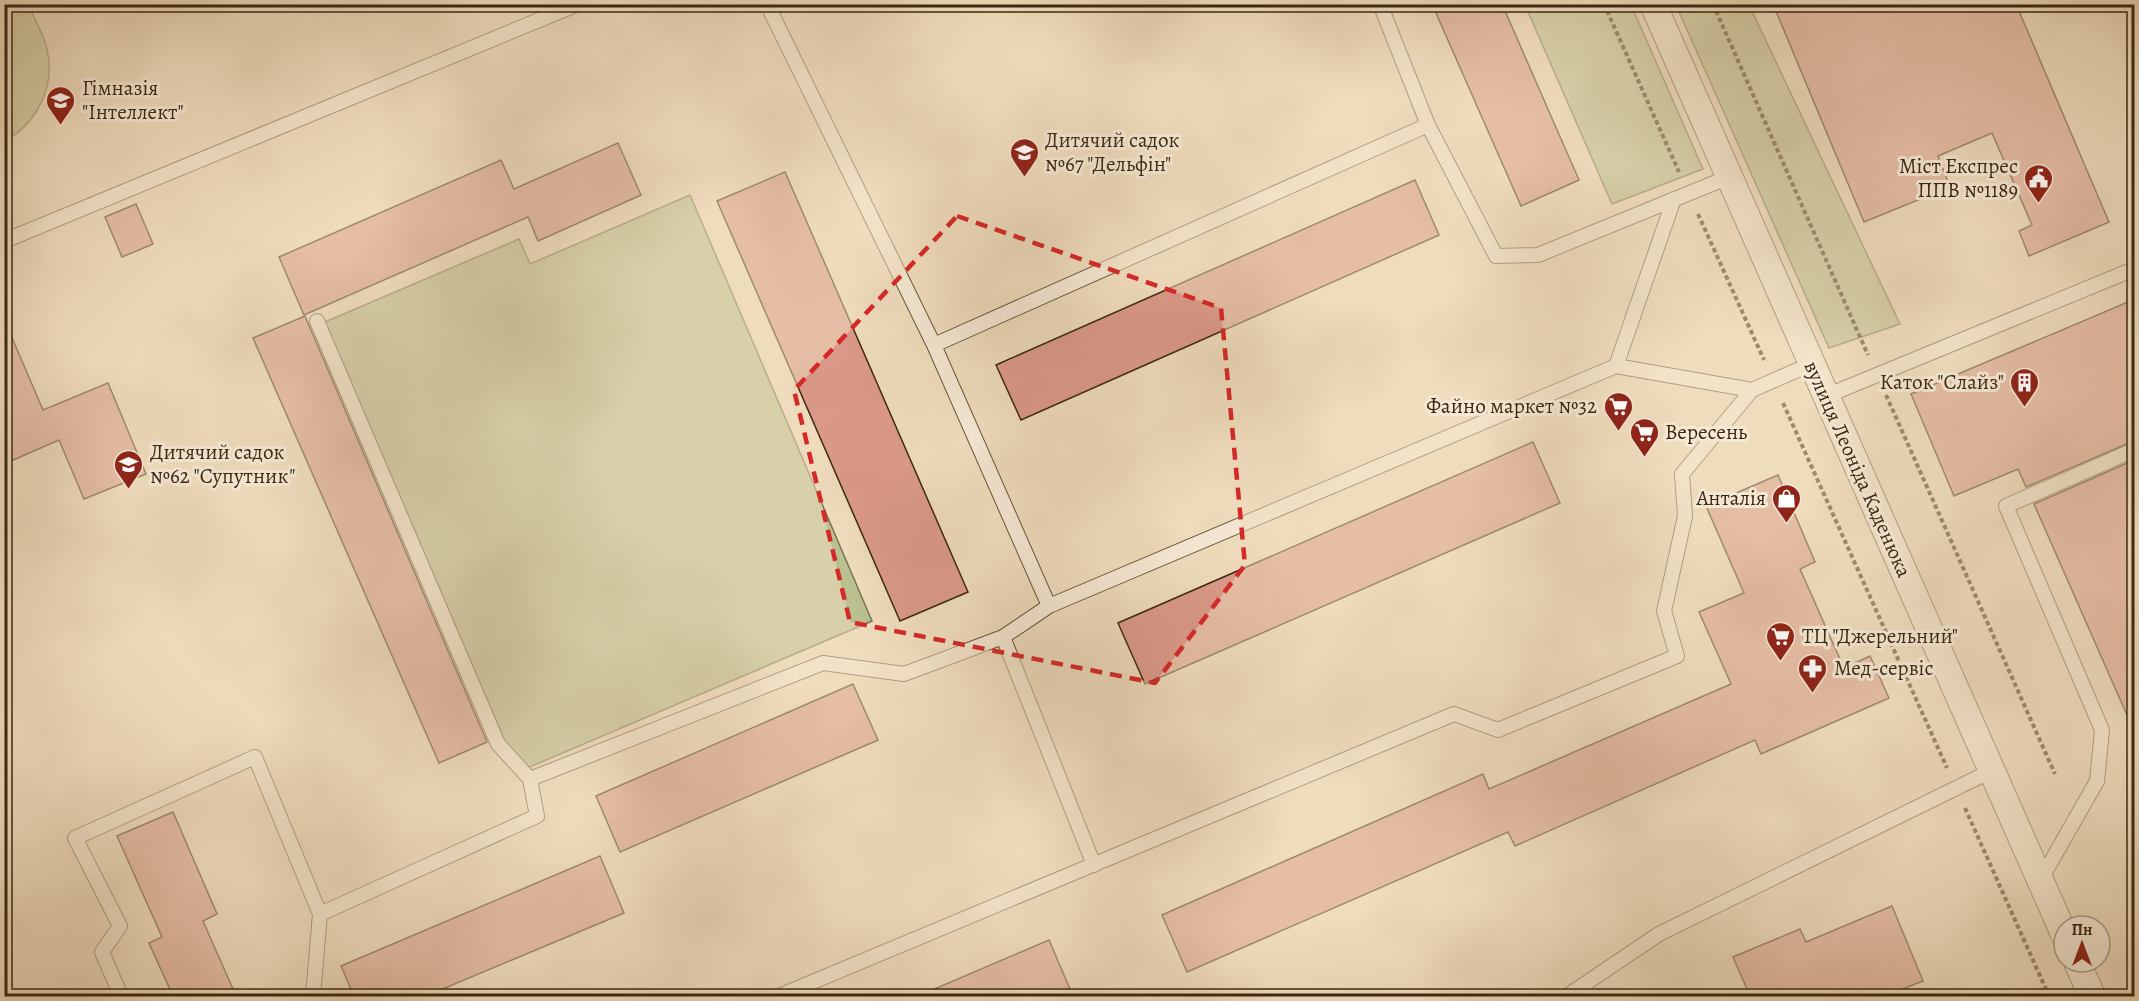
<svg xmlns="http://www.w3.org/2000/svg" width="2139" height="1001" font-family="Alegreya,serif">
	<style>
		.green { fill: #bac090; stroke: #7a7450; stroke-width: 1.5 }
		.building { fill: #db998a; stroke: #3a2911; stroke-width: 1.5 }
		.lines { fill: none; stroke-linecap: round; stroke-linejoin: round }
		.lane-casing { stroke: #67563c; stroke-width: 16 }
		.street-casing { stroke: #67563c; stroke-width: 28 }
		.path { stroke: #3a2911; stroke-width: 4; stroke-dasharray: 4.5 3; stroke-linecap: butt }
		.lane { stroke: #f5e8d4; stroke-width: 14 }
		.street { stroke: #f5e8d4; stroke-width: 26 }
		.marked { fill: none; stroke: #d62828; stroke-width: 4.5; stroke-dasharray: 12 8; stroke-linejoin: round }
		.labels { text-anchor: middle; stroke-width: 6; stroke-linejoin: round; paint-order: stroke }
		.poi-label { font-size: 21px; fill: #3a2911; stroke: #f5e8d4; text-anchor: start }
		.street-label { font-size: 21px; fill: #3a2911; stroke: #f5e8d4 }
	</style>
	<rect width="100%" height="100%" fill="#efdcbd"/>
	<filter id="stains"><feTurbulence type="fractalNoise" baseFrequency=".00333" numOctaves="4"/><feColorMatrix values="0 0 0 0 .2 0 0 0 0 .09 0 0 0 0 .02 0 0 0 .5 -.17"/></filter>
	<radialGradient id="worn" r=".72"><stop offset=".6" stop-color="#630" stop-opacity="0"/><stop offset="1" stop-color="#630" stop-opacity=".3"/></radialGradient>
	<!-- green -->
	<path class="green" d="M 4,5 L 28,5 C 35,19 43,33 47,49 C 56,86 37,123 5,141 Z
		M 1525,5 L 1631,5 L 1703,169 L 1612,204 Z
		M 1676,5 L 1749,5 L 1900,324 L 1829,348 Z
		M 690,195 L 872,621 L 518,772 L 325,322 L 519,239 L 530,264 Z"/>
	<!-- building -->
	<path class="building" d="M 1432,4 L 1502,4 L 1579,180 L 1521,206 Z
		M 1773,4 L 2016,4 L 2109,222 L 2029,256 L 2019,231 L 2032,225 L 1992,133 L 1938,156 L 1950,187 L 1864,222 Z
		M 618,143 L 641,195 L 538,241 L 528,217 L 304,315 L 279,257 L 501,160 L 514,189 Z
		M 785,172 L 968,592 L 900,621 L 717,201 Z
		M 1415,180 L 1439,235 L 1021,420 L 996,365 Z
		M 136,204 L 153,244 L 122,257 L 105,217 Z
		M 2128,302 L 2134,316 L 2134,441 L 2026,487 L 2018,469 L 1954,496 L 1911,394 Z
		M 305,316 L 487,742 L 439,763 L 253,338 Z
		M 4,319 L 43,410 L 108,383 L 146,474 L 84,499 L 59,440 L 4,464 Z
		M 1533,442 L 1560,503 L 1145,684 L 1118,623 Z
		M 2134,460 L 2134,731 L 2034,504 Z
		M 1778,475 L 1815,562 L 1800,569 L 1844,668 L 1870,656 L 1889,698 L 1761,754 L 1755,740 L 1515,846 L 1508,832 L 1187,972 L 1162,915 L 1483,774 L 1489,789 L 1731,684 L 1699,612 L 1744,593 L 1706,506 Z
		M 853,684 L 878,740 L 620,852 L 596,796 Z
		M 173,812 L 217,914 L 203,921 L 236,996 L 173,996 L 149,943 L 162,937 L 117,836 Z
		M 600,856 L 624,913 L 426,996 L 354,996 L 341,966 Z
		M 1892,906 L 1923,981 L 1884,996 L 1750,996 L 1733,957 L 1800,929 L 1806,942 Z
		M 1049,940 L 1073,996 L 918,996 Z"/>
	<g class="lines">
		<defs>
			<path id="lane" d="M 767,4 L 934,345 L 1428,125 L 1496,256 L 1538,255 L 1729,177
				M 1380,4 L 1428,125
				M 4,241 L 578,4
				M 317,321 L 498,744 L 530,779
				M 934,345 L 1049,606 L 1616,366 L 1674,199
				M 1616,366 L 1752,390 L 1811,364
				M 1826,396 L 2134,269
				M 1049,606 L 1003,637 L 1094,865
				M 2040,881 L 2097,781 L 2102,730 L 2006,506 L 2134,450
				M 121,996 L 102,952 L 120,926 L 75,838 L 255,757 L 320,914
				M 313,996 L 320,914 L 537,816 L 530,779 L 823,663 L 904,674 L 1003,637
				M 779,996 L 1454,714 L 1498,730 L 1677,656 L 1664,611 L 1685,516 L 1682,474 L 1752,390
				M 1567,996 L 1659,934 L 1991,771"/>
			<path id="street" d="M 1653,4 L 2064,934
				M 2077,962 L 2092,996"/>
		</defs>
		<!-- lane casing -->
		<use href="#lane" class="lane-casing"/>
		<!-- street casing -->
		<use href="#street" class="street-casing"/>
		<!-- path -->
		<path class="path" d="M 1604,4 L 1679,172
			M 1713,4 L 1868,355
			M 1698,214 L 1764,360
			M 1886,395 L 2055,774
			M 1783,403 L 1947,768
			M 1965,808 L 2049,996"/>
		<!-- lane -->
		<use href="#lane" class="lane"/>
		<!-- street -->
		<use href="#street" class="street"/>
	</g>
	<!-- marked area -->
	<path d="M0 0H2139V1001H0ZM 957,216 L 1221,308 L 1245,565 L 1155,683 L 850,622 L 794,390 Z" fill="#efdcbd" fill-opacity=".55" fill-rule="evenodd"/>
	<path class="marked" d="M 957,216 L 1221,308 L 1245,565 L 1155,683 L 850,622 L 794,390 Z"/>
	<!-- icons -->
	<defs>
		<symbol id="school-pin" viewBox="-11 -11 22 30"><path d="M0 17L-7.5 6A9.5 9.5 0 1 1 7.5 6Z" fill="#8f2418" stroke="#f5e8d4"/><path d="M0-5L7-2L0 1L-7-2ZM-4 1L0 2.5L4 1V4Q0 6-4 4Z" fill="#fff"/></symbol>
		<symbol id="civic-pin" viewBox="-11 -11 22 30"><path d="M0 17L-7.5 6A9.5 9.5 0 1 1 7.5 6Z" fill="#8f2418" stroke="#f5e8d4"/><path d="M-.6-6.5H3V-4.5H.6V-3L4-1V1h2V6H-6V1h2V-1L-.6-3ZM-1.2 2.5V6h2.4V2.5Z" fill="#fff"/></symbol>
		<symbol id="building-pin" viewBox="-11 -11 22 30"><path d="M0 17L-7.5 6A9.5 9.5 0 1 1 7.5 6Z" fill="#8f2418" stroke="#f5e8d4"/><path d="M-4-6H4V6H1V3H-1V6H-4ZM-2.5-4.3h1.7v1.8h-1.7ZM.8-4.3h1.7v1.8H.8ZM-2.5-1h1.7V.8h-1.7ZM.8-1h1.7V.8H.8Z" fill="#fff"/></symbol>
		<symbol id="supermarket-pin" viewBox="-11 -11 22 30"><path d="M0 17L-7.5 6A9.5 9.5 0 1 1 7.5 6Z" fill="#8f2418" stroke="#f5e8d4"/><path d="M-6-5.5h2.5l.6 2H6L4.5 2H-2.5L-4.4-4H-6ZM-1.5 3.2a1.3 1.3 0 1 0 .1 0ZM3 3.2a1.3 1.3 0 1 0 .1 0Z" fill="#fff"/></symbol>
		<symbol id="shop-pin" viewBox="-11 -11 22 30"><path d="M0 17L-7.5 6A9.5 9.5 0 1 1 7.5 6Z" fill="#8f2418" stroke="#f5e8d4"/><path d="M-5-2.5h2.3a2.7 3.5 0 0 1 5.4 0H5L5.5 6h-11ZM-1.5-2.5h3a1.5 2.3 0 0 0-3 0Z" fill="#fff"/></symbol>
		<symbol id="pharmacy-pin" viewBox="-11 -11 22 30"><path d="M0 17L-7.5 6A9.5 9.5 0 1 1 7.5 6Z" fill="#8f2418" stroke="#f5e8d4"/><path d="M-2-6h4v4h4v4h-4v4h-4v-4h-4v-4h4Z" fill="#fff"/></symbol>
	</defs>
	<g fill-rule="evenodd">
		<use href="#school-pin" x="44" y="84" width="33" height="45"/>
		<use href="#school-pin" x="1008" y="136" width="33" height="45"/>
		<use href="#civic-pin" x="2022" y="162" width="33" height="45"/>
		<use href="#building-pin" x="2008" y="366" width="33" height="45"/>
		<use href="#supermarket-pin" x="1602" y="390" width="33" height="45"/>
		<use href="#supermarket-pin" x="1628" y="416" width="33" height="45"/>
		<use href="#school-pin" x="112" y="448" width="33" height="45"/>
		<use href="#shop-pin" x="1770" y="482" width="33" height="45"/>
		<use href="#supermarket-pin" x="1764" y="620" width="33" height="45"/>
		<use href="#pharmacy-pin" x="1796" y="652" width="33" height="45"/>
	</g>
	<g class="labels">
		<!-- poi labels -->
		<g class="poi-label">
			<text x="82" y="95">Гімназія<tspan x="82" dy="24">"Інтеллект"</tspan></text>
			<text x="1045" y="147">Дитячий садок<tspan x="1045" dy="24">№67 "Дельфін"</tspan></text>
			<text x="2018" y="173" text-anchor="end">Міст Експрес<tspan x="2018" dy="24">ППВ №1189</tspan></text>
			<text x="2004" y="389" text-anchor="end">Каток "Слайз"</text>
			<text x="1597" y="413" text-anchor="end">Файно маркет №32</text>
			<text x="1665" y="439">Вересень</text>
			<text x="150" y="459">Дитячий садок<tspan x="150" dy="24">№62 "Супутник"</tspan></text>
			<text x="1766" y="505" text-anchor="end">Анталія</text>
			<text x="1802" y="643">ТЦ "Джерельний"</text>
			<text x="1834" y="675">Мед-сервіс</text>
		</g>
		<!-- street labels -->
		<g class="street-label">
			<text transform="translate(1858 469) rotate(66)" y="7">вулиця Леоніда Каденюка</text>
		</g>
	</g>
	<!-- margin -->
	<rect width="2139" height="1001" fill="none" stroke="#efdcbd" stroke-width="24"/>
	<rect x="6" y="6" width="2127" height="989" fill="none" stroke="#3a2911" stroke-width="3"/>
	<rect x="12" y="12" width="2115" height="977" fill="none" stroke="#3a2911" stroke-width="1.5"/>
	<!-- north arrow -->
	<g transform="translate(2082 944)"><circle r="28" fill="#f5e8d4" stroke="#aa9c86" stroke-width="1.5"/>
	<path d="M0-4.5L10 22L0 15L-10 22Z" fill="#8f2418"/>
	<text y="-9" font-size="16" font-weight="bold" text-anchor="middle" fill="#3a2911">Пн</text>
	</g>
	<rect width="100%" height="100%" filter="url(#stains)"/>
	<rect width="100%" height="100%" fill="url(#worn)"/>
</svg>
